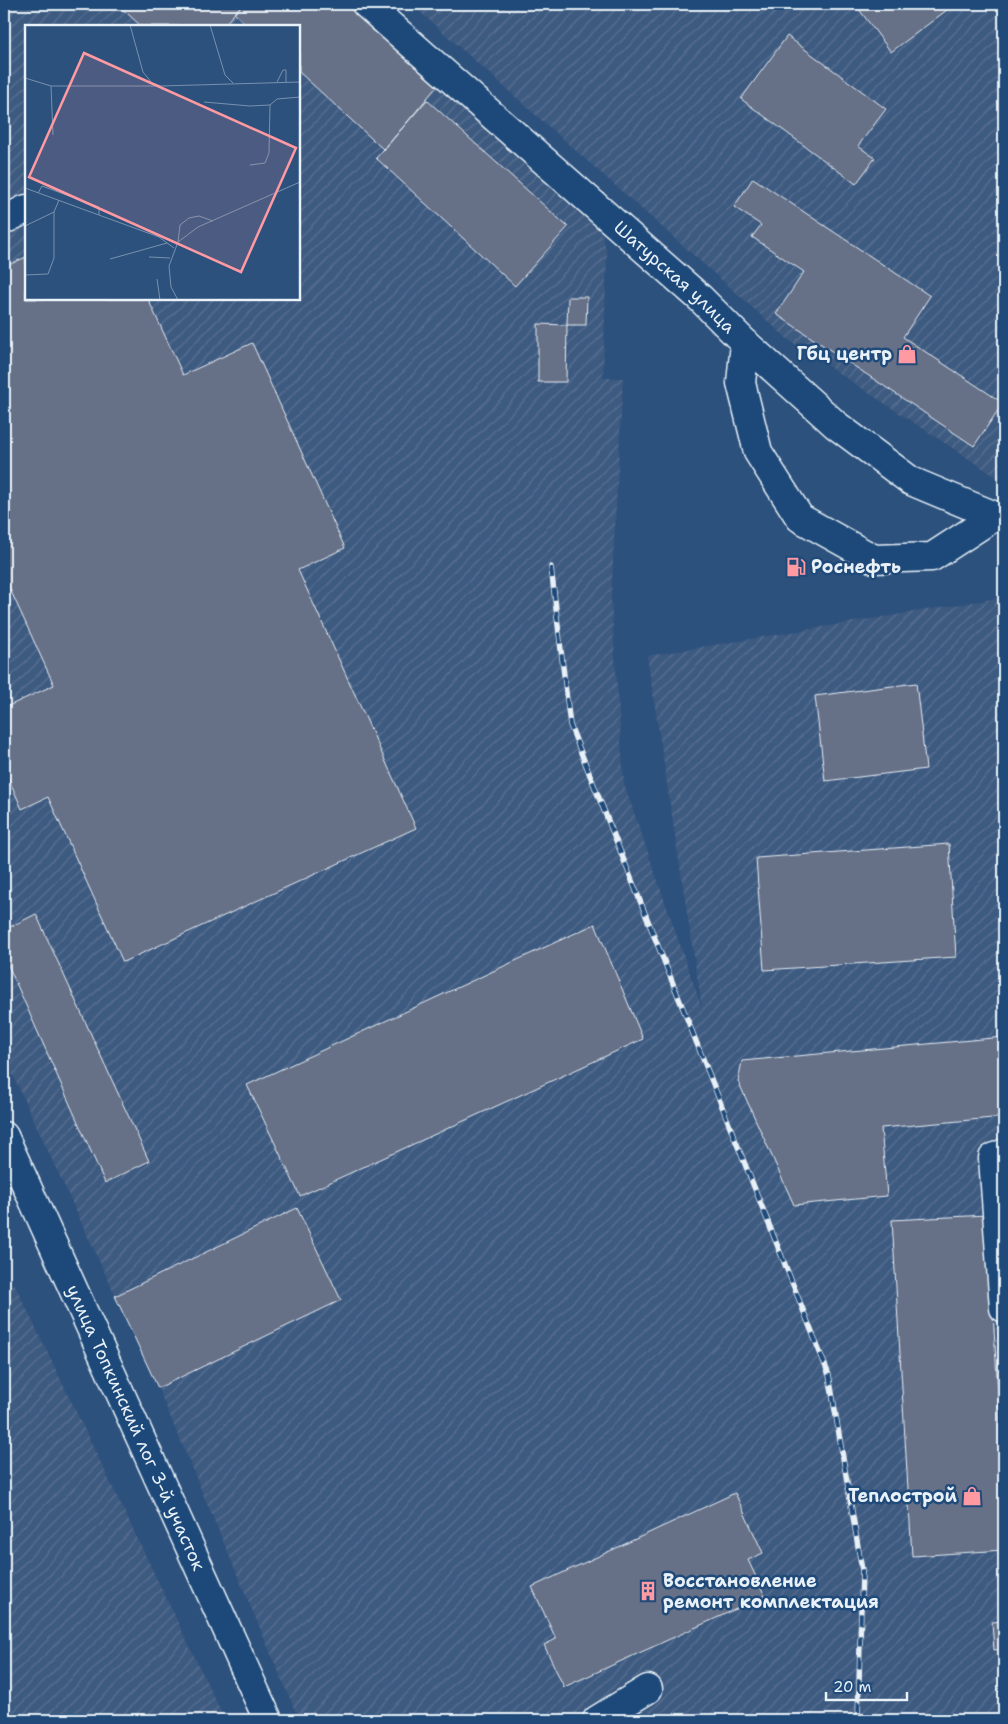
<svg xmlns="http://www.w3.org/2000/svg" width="1008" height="1724" font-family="'Shantell Sans',sans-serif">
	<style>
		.industrial { fill: url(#industrial-furrows); fill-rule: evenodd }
		.building { fill: #666f87; stroke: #e8f1f8 }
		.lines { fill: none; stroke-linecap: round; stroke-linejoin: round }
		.minor-casing { stroke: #e8f1f8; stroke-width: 31 }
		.major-casing { stroke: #e8f1f8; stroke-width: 31 }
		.minor { stroke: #1f4a7a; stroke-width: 28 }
		.major { stroke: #1f4a7a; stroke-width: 28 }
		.rail-casing { stroke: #e8f1f8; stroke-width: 5.5 }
		.rail { stroke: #1f4a7a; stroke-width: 4; stroke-dasharray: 11; stroke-linecap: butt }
		.labels { text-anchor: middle; stroke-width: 5; stroke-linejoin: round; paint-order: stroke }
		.street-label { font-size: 18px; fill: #e8f1f8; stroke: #1f4a7a }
		.poi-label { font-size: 18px; font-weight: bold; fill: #e8f1f8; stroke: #1f4a7a; text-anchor: end }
		.inset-road { fill: none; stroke: #7891ae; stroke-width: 1 }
		.view { fill: #ff9aa2; fill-opacity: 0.15; stroke: #ff9aa2; stroke-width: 2.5 }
		.inset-edge { fill: none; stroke: #e8f1f8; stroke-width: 2.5 }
	</style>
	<defs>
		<pattern id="industrial-furrows" width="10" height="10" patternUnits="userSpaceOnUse" patternTransform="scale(1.25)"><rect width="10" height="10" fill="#3e5a80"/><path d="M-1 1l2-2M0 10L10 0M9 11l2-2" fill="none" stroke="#5a7293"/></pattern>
	</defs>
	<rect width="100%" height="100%" fill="#2d517d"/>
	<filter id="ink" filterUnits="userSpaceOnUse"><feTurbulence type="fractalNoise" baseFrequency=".02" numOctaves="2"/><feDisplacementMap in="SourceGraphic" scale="10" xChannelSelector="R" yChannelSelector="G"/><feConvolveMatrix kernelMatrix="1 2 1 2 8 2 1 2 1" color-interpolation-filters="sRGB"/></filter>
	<g filter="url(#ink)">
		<!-- industrial -->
		<path class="industrial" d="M 4,4 L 345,4 L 600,227 L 607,253 L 603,378 L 623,378 L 611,600 L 624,784 L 702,1008 L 647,656 L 1004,597 L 1004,1720 L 299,1720 L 158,1388 L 4,1056 ZM 26,26 L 299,26 L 299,299 L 26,299 Z
			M 411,4 L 1004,4 L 1004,482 L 790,341 Z
			M 14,1283 L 225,1720 L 4,1720 L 4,1290 Z"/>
		<!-- building -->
		<path class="building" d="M 117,4 L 243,4 L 223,26 L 141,26 Z
			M 243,4 L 345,4 L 438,85 L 384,150 L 299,72 L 299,26 L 248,26 L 234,13 Z
			M 855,4 L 955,4 L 891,52 Z
			M 787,36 L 886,109 L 858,146 L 875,158 L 856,184 L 741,99 Z
			M 427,100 L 568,227 L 515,286 L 376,158 Z
			M 753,178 L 930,296 L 903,337 L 1003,403 L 974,446 L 776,314 L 804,272 L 752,237 L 761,225 L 734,207 Z
			M 26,257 L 26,299 L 148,299 L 183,375 L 252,343 L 345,548 L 298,570 L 416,828 L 123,962 L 48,797 L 22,809 L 4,768 L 4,708 L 54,685 L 4,576 L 4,267 Z
			M 568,297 L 587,297 L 586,325 L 567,325 Z
			M 538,324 L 567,325 L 566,382 L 538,382 Z
			M 916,683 L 926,769 L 825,781 L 815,696 Z
			M 949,844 L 956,957 L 764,970 L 756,858 Z
			M 36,914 L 149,1161 L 105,1183 L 4,956 L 4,930 Z
			M 595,924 L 643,1039 L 300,1196 L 247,1085 Z
			M 1004,1037 L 1004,1117 L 881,1128 L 887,1196 L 794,1205 L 738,1081 L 742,1061 Z
			M 297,1208 L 341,1300 L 158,1388 L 115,1296 Z
			M 987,1215 L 1004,1491 L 1004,1550 L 912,1556 L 892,1220 Z
			M 735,1493 L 763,1553 L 748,1560 L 765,1596 L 564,1687 L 544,1645 L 556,1639 L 532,1587 Z
			M 1004,1621 L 1004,1649 L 994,1650 L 992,1622 Z"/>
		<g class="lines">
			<defs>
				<g id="minor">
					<path d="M 4,220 L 26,209"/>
					<path d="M 745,343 L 741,383 L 758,452 L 800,518 L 874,559 L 932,557 L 995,516"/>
					<path id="s1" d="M 4,1136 L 268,1720"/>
					<path d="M 1004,1153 L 993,1158 L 1004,1308"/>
					<path d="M 597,1720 L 648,1689"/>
				</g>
				<g id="major">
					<path id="s2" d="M 366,4 L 700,298 L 745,343 L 836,425 L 911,481 L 995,516 L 1004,518"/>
				</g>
			</defs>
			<!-- minor casing -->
			<use href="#minor" class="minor-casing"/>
			<!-- major casing -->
			<use href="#major" class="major-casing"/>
			<!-- minor -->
			<use href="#minor" class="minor"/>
			<!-- major -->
			<use href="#major" class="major"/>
			<defs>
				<path id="rail" d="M 551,567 L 570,725 L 829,1375 L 862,1570 L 858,1720"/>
			</defs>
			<!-- rail casing -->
			<use href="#rail" class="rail-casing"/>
			<!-- rail -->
			<use href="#rail" class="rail"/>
		</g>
	</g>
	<!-- icons -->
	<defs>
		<symbol id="shop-bare" viewBox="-9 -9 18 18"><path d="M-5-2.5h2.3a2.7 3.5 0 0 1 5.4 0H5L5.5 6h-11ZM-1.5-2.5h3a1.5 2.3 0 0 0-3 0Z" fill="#ff9aa2" stroke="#1f4a7a" stroke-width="2.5" paint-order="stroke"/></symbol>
		<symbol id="fuel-bare" viewBox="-9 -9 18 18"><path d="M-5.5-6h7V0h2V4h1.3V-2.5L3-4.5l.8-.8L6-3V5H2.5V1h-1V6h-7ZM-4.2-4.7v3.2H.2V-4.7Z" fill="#ff9aa2" stroke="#1f4a7a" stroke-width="2.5" paint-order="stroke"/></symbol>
		<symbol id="building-bare" viewBox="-9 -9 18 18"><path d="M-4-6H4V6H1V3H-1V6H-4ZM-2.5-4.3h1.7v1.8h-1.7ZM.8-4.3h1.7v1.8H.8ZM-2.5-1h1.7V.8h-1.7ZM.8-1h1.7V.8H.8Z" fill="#ff9aa2" stroke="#1f4a7a" stroke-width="2.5" paint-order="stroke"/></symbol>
	</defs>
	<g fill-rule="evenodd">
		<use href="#shop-bare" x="893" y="340" width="28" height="28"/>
		<use href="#fuel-bare" x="782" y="553" width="28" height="28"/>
		<use href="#shop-bare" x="958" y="1482" width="28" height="28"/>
		<use href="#building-bare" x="634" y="1577" width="28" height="28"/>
	</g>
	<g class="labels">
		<!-- street labels -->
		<g class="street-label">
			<text dy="6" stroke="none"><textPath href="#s2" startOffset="412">Шатурская улица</textPath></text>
			<text dy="6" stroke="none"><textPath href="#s1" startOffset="320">улица Топкинский лог 3-й участок</textPath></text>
		</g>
		<!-- poi labels -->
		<g class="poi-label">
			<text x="892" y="360">Гбц центр</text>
			<text x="811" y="573" text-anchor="start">Роснефть</text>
			<text x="957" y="1502">Теплострой</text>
			<text x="663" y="1587" text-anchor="start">Восстановление<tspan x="663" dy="21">ремонт комплектация</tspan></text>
		</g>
	</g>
	<!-- overview -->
	<g transform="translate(25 25)">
		<rect width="275" height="275" fill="#2d517d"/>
		<path class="inset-road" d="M 105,0 L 118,47 L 127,58 L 136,61 L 275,57M 185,0 L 200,50 L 208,58M 0,53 L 26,61 L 131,61M 252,57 L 258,45 L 261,45 L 261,57M 26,61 L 28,110M 179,77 L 225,81 L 245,80M 225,140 L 240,138 L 244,128 L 245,80 L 252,74 L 275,72M 0,163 L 134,212 L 149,223M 13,168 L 17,161 L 74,182 L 74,190M 0,201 L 29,187M 153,217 L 155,200 L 164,193 L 174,191 L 188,196M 124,232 L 145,233M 85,234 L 142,218M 0,250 L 23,249 L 29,233 L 29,187 L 34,175M 132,254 L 135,275M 153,275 L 146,262 L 144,241 L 153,217 L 173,202 L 275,157"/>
		<path class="view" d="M 59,28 L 271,123 L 216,247 L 4,152 Z"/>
		<rect width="275" height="275" class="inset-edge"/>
	</g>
	<!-- margin -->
	<rect width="1008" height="1724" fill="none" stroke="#1f4a7a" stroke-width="20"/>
	<rect x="10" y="10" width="988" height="1704" fill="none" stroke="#e8f1f8" stroke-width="2" filter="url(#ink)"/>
	<!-- scale -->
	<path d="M826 1692v8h81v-8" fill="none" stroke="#e8f1f8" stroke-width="2.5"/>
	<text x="833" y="1692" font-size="15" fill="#e8f1f8" stroke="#1f4a7a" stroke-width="4" paint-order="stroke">20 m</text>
</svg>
